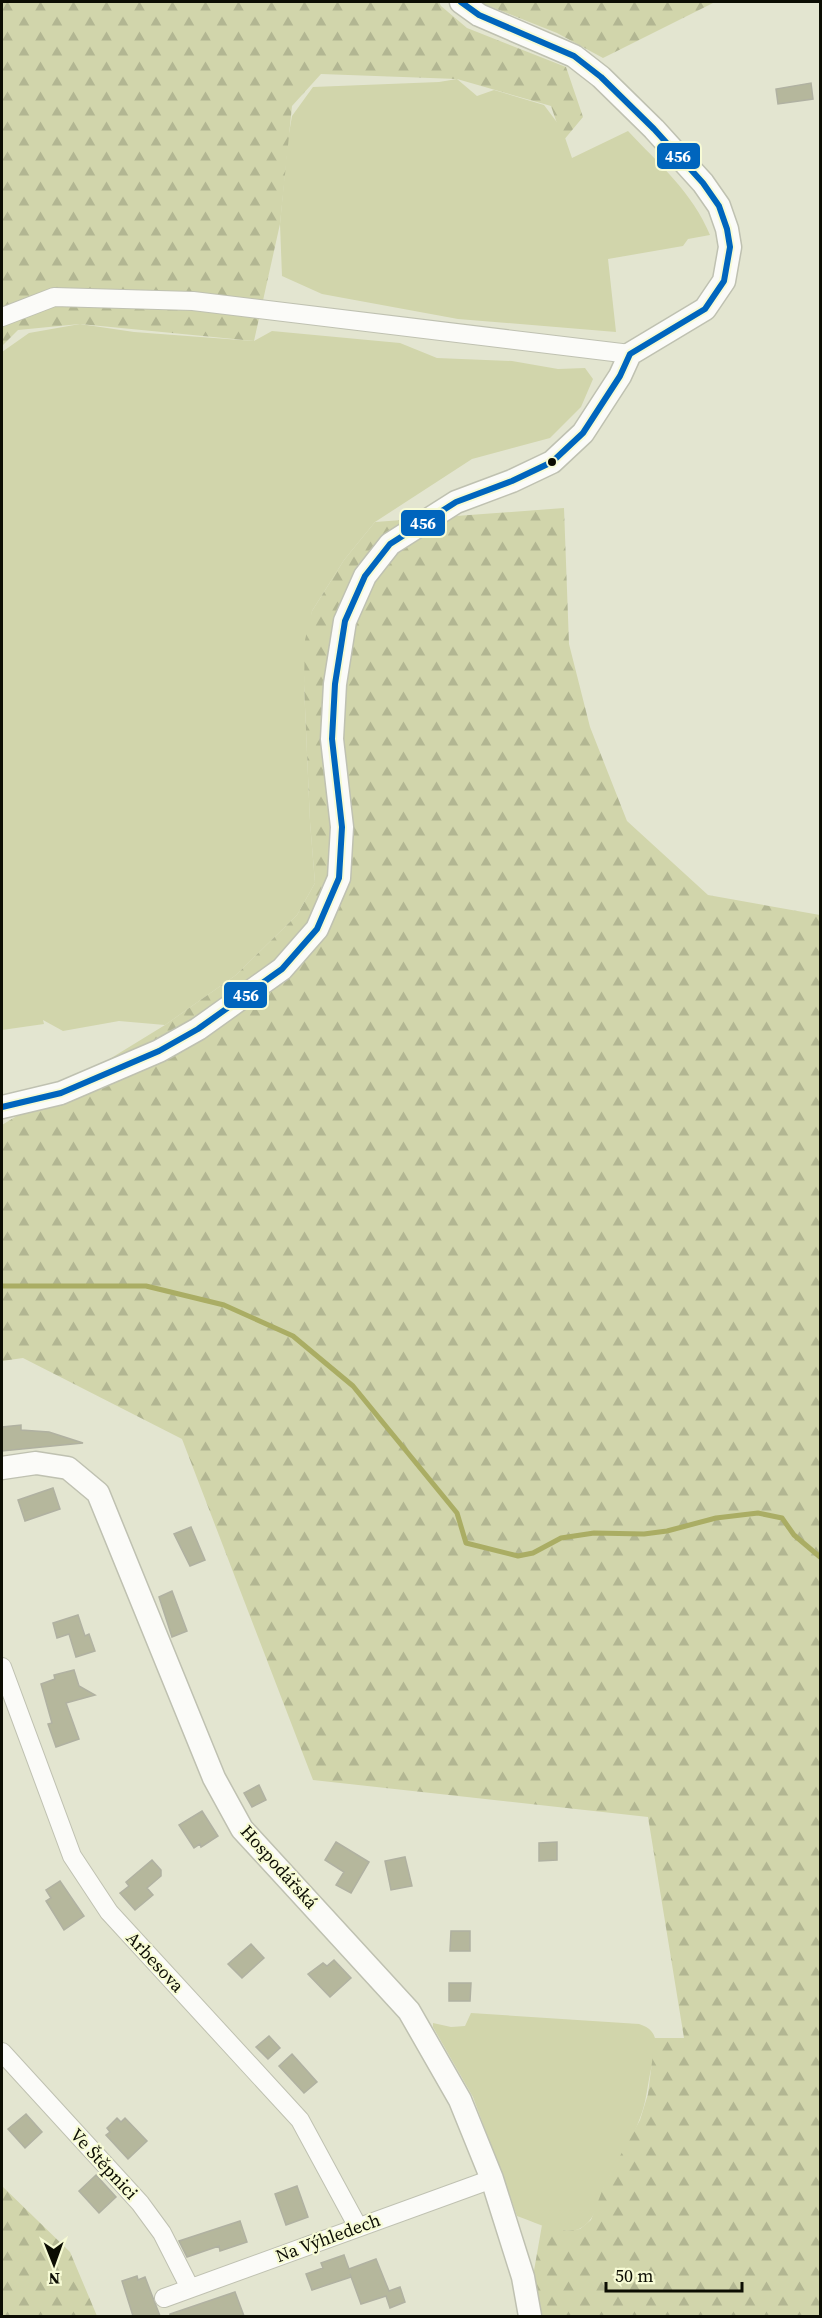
<svg xmlns="http://www.w3.org/2000/svg" width="822" height="2318" font-family="'Source Serif 4',serif">
	<style>
		.grass { fill: #d1d5ab }
		.forest { fill: url(#forest-firs) }
		.lines { fill: none; stroke-linecap: round; stroke-linejoin: round }
		.stream { stroke: #aaad64; stroke-width: 5 }
		.building { fill: #b5b79c; stroke: #b0b1a1; stroke-width: 1.5 }
		.minor-casing { stroke: #bfc1b1; stroke-width: 20 }
		.tertiary-casing { stroke: #bfc1b1; stroke-width: 25 }
		.minor { stroke: #fbfbf8; stroke-width: 18 }
		.tertiary { stroke: #fbfbf8; stroke-width: 22 }
		.bus-1-casing { stroke: #f7fbd5; stroke-width: 10 }
		.bus-1 { stroke: #0065bd; stroke-width: 6 }
		.bus-dot { fill: #0c0d03; stroke: #f7fbd5; stroke-width: 2 }
		.labels { text-anchor: middle; stroke-width: 4.5; stroke-linejoin: round; paint-order: stroke }
		.street-label { font-size: 18px; fill: #0c0d03; stroke: #f7fbd5 }
		.line-badge { stroke: #f7fbd5; stroke-width: 2 }
		.badge-label { font-size: 16px; text-anchor: middle; font-weight: bold; fill: #fff }
	</style>
	<defs>
		<pattern id="forest-firs" width="22" height="20" patternUnits="userSpaceOnUse" patternTransform="scale(1.5)"><rect width="22" height="20" fill="#d1d5ab"/><path d="M5 1l3.5 6h-7zM16 11l3.5 6h-7z" fill="#b2b692"/></pattern>
	</defs>
	<rect width="100%" height="100%" fill="#e3e5d0"/>
	<!-- grass -->
	<path class="grass" d="M 457,79 L 477,96 L 494,90 L 544,105 L 562,129 L 572,158 L 628,131 C 658,163 693,193 710,235 L 688,239 L 683,246 L 608,259 L 616,332 L 458,319 L 322,294 L 282,276 L 280,224 L 288,139 L 292,116 L 313,87 L 439,82 Z
		M 80,324 L 134,332 L 254,341 L 272,331 L 400,343 L 437,358 L 512,361 L 558,369 L 585,368 L 593,379 L 581,407 L 550,438 L 472,459 L 375,522 L 344,560 L 312,611 L 304,684 L 310,822 L 315,883 L 297,915 L 236,975 L 165,1025 L 119,1021 L 63,1031 L 43,1020 L 44,1024 L 2,1030 L 2,352 L 29,333 Z
		M 471,2013 L 639,2024 C 665,2032 654,2054 650,2074 C 647,2089 646,2103 640,2118 C 632,2141 617,2161 606,2183 C 598,2198 597,2221 579,2229 C 561,2236 534,2222 517,2216 L 473,2097 L 433,2027 L 433,2023 L 451,2027 L 465,2026 Z"/>
	<!-- forest -->
	<path class="forest" d="M 2,2 L 439,2 L 441,6 L 467,28 L 566,67 L 583,117 L 563,141 L 551,106 L 457,79 L 321,74 L 292,106 L 280,224 L 254,341 L 80,324 L 18,330 L 2,346 Z
		M 479,2 L 715,2 L 603,58 L 557,33 Z
		M 564,508 L 569,644 L 590,727 L 627,821 L 708,895 L 820,915 L 820,2316 L 526,2316 L 542,2225 L 567,2231 L 580,2229 L 591,2220 L 605,2183 L 640,2120 L 648,2094 L 655,2038 L 684,2038 L 648,1817 L 313,1780 L 182,1439 L 23,1358 L 2,1361 L 2,1125 L 165,1025 L 236,975 L 297,915 L 315,883 L 310,822 L 304,684 L 305,640 L 312,611 L 344,560 L 375,522 Z
		M 2,2186 L 70,2252 L 97,2316 L 2,2316 Z"/>
	<g class="lines">
		<!-- stream -->
		<path class="stream" d="M 2,1286 L 146,1286 L 224,1305 L 293,1336 L 353,1386 L 457,1513 L 466,1543 L 518,1556 L 533,1553 L 561,1538 L 594,1533 L 644,1534 L 667,1531 L 716,1518 L 758,1513 L 782,1518 L 794,1535 L 820,1557"/>
	</g>
	<!-- building -->
	<path class="building" d="M 811,83 L 813,99 L 778,104 L 776,89 Z
		M 21,1425 L 21,1430 L 49,1432 L 83,1443 L 2,1451 L 2,1427 Z
		M 53,1488 L 60,1509 L 25,1521 L 18,1500 Z
		M 191,1527 L 205,1560 L 190,1566 L 174,1534 Z
		M 172,1591 L 187,1631 L 172,1637 L 159,1597 Z
		M 78,1615 L 85,1636 L 89,1634 L 95,1651 L 76,1657 L 69,1634 L 57,1638 L 53,1623 Z
		M 74,1670 L 79,1686 L 95,1695 L 66,1703 L 79,1739 L 56,1747 L 48,1724 L 52,1723 L 41,1684 L 55,1679 L 54,1675 Z
		M 259,1785 L 266,1800 L 252,1807 L 244,1793 Z
		M 202,1811 L 218,1836 L 201,1847 L 200,1844 L 194,1848 L 179,1825 Z
		M 336,1842 L 369,1862 L 351,1893 L 336,1885 L 344,1872 L 325,1860 Z
		M 557,1842 L 557,1860 L 539,1861 L 539,1843 Z
		M 405,1857 L 412,1886 L 391,1890 L 385,1861 Z
		M 152,1860 L 161,1870 L 161,1876 L 147,1888 L 153,1895 L 135,1910 L 120,1893 L 129,1886 L 126,1882 Z
		M 60,1881 L 84,1916 L 64,1930 L 46,1901 L 51,1898 L 46,1890 Z
		M 451,1931 L 470,1931 L 470,1951 L 450,1951 Z
		M 251,1944 L 264,1958 L 242,1978 L 228,1964 Z
		M 334,1960 L 351,1978 L 330,1997 L 308,1974 L 323,1963 L 327,1966 Z
		M 449,1983 L 471,1983 L 470,2001 L 449,2001 Z
		M 269,2036 L 280,2048 L 268,2059 L 256,2047 Z
		M 292,2054 L 317,2082 L 304,2093 L 279,2066 Z
		M 26,2114 L 42,2132 L 25,2148 L 8,2129 Z
		M 117,2118 L 121,2122 L 125,2118 L 147,2141 L 128,2159 L 106,2135 L 110,2132 L 107,2128 Z
		M 96,2175 L 116,2197 L 99,2213 L 79,2191 Z
		M 297,2186 L 308,2217 L 286,2225 L 275,2194 Z
		M 240,2221 L 247,2242 L 220,2251 L 219,2246 L 187,2257 L 179,2241 Z
		M 344,2255 L 349,2269 L 376,2259 L 389,2291 L 400,2287 L 405,2302 L 390,2308 L 386,2296 L 361,2304 L 350,2274 L 351,2277 L 312,2290 L 306,2274 L 323,2268 L 321,2263 Z
		M 137,2276 L 138,2280 L 145,2277 L 160,2316 L 133,2316 L 122,2281 Z
		M 235,2292 L 244,2316 L 170,2316 L 170,2314 Z"/>
	<g class="lines">
		<defs>
			<path id="minor" d="M 2,317 L 54,297 L 193,301 L 630,354
				M 2,1667 L 72,1856 L 109,1912 L 300,2120 L 358,2227
				M 2,2052 L 140,2203 L 162,2233 L 190,2288
				M 164,2298 L 492,2179"/>
			<path id="tertiary" d="M 2,1107 L 61,1093 L 159,1051 L 198,1029 L 282,969 L 317,929 L 339,878 L 342,827 L 332,739 L 335,684 L 345,621 L 365,576 L 390,544 L 456,502 L 512,481 L 552,462 L 583,433 L 620,376 L 630,354 L 705,309 L 724,281 L 730,247 L 727,229 L 719,206 L 703,183 L 654,129 L 601,77 L 574,56 L 479,15 L 461,2
				M 2,1468 L 36,1463 L 68,1468 L 98,1493 L 214,1778 L 242,1829 L 409,2011 L 460,2100 L 492,2179 L 523,2277 L 530,2316"/>
		</defs>
		<!-- minor casing -->
		<use href="#minor" class="minor-casing"/>
		<!-- tertiary casing -->
		<use href="#tertiary" class="tertiary-casing"/>
		<!-- minor -->
		<use href="#minor" class="minor"/>
		<!-- tertiary -->
		<use href="#tertiary" class="tertiary"/>
		<defs>
			<path id="bus-1" d="M 2,1107 L 61,1093 L 159,1051 L 198,1029 L 282,969 L 317,929 L 339,878 L 342,827 L 332,739 L 335,684 L 345,621 L 365,576 L 390,544 L 456,502 L 512,481 L 552,462 L 583,433 L 620,376 L 630,354 L 705,309 L 724,281 L 730,247 L 727,229 L 719,206 L 703,183 L 654,129 L 601,77 L 574,56 L 479,15 L 461,2"/>
		</defs>
		<!-- bus-1 casing -->
		<use href="#bus-1" class="bus-1-casing"/>
		<!-- bus-1 -->
		<use href="#bus-1" class="bus-1"/>
	</g>
	<!-- markers -->
	<circle class="bus-dot" cx="552" cy="462" r="5"/>
	<g class="labels">
		<!-- street labels -->
		<g class="street-label">
			<text transform="translate(279 1867) rotate(48)" y="6">Hospodářská</text>
			<text transform="translate(155 1962) rotate(47)" y="6">Arbesova</text>
			<text transform="translate(104 2164) rotate(47)" y="6">Ve Štěpnici</text>
			<text transform="translate(328 2238) rotate(-20)" y="6">Na Výhledech</text>
		</g>
	</g>
	<g class="line-badge">
		<rect x="656" y="142" width="45" height="28" rx="6" fill="#0065bd"/>
		<rect x="400" y="509" width="46" height="28" rx="6" fill="#0065bd"/>
		<rect x="223" y="981" width="45" height="28" rx="6" fill="#0065bd"/>
	</g>
	<g class="badge-label">
		<text x="678" y="162">456</text>
		<text x="423" y="529">456</text>
		<text x="246" y="1001">456</text>
	</g>
	<!-- border -->
	<rect width="822" height="2318" fill="none" stroke="#0c0d03" stroke-width="6"/>
	<!-- north arrow -->
	<g transform="translate(54 2264) rotate(179)" stroke="#f7fbd5" stroke-width="4.5" paint-order="stroke">
	<path d="M0-4.5L10 22L0 15L-10 22Z" fill="#0c0d03"/>
	<text y="-9" font-size="16" font-weight="bold" text-anchor="middle" fill="#0c0d03">N</text>
	</g>
	<!-- scale -->
	<path d="M606 2282v9h136v-9" fill="none" stroke="#0c0d03" stroke-width="3"/>
	<text x="615" y="2282" font-size="18" fill="#0c0d03" stroke="#f7fbd5" stroke-width="4.5" paint-order="stroke">50 m</text>
</svg>
